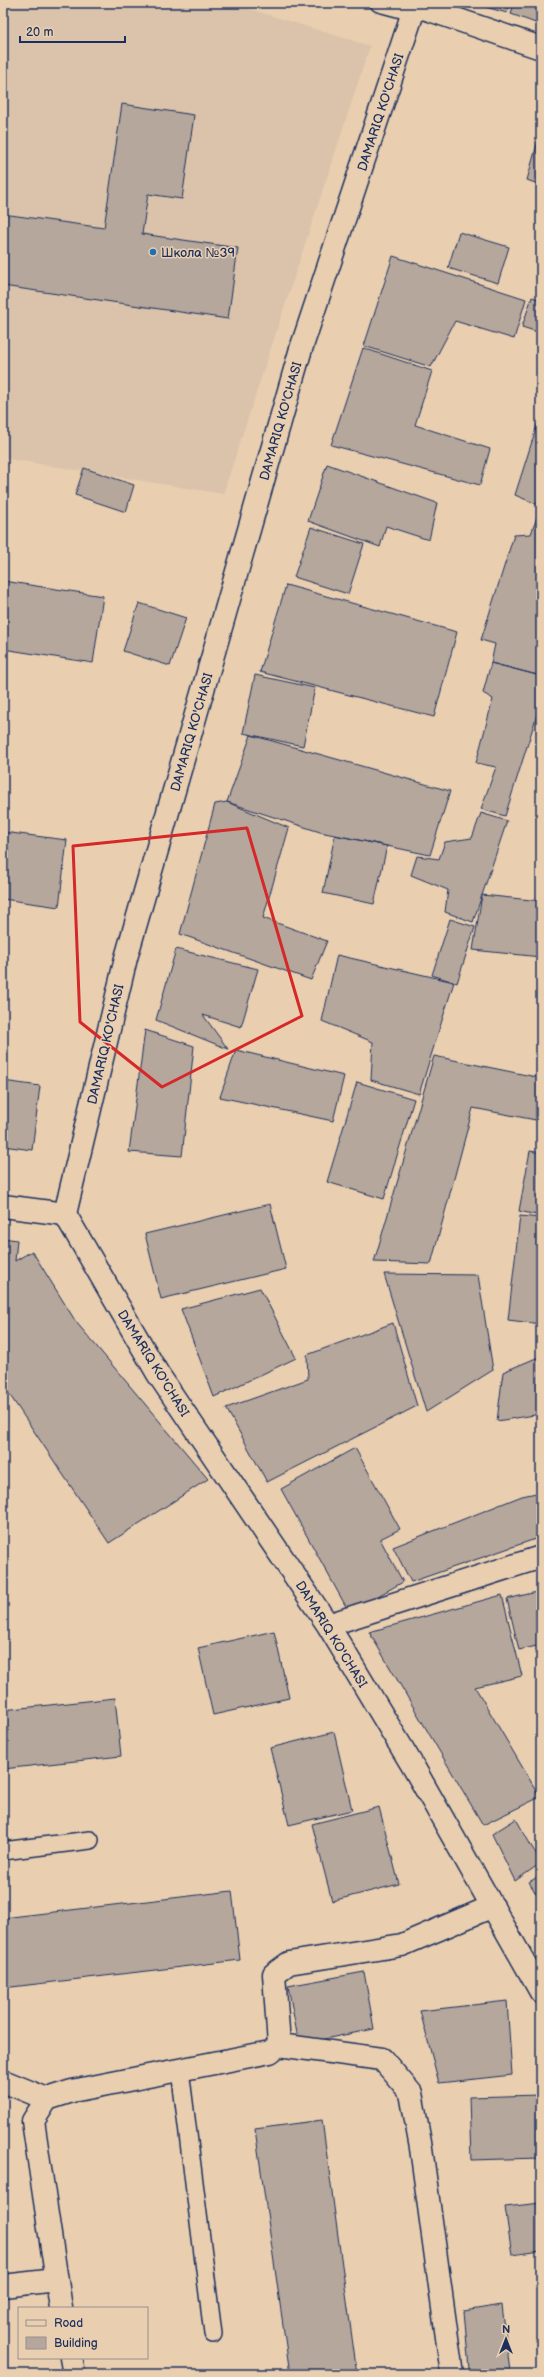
<svg xmlns="http://www.w3.org/2000/svg" width="544" height="2377" font-family="'Balsamiq Sans',sans-serif">
	<style>
		.built { fill: #dac3aa }
		.building { fill: #b6a79c; stroke: #1b2f5e }
		.lines { fill: none; stroke-linecap: round; stroke-linejoin: round }
		.service-casing { stroke: #1b2f5e; stroke-width: 20 }
		.minor-casing { stroke: #1b2f5e; stroke-width: 25 }
		.service { stroke: #e9cfb0; stroke-width: 17 }
		.minor { stroke: #e9cfb0; stroke-width: 22 }
		.marked { fill: none; stroke: #d62828; stroke-width: 3; stroke-linejoin: round }
		.poi-dot { fill: #1f6fb2; stroke: #e9cfb0; stroke-width: 1.5 }
		.labels { text-anchor: middle; stroke-width: 3; stroke-linejoin: round; paint-order: stroke }
		.street-label { font-size: 13px; fill: #1b2f5e; stroke: #e9cfb0 }
		.poi-label { font-size: 13px; fill: #1b2f5e; stroke: #e9cfb0; text-anchor: start }
	</style>
	<rect width="100%" height="100%" fill="#e9cfb0"/>
	<filter id="ink" filterUnits="userSpaceOnUse"><feTurbulence type="fractalNoise" baseFrequency=".025" numOctaves="2"/><feDisplacementMap in="SourceGraphic" scale="8" xChannelSelector="R" yChannelSelector="G"/><feConvolveMatrix kernelMatrix="1 2 1 2 8 2 1 2 1" color-interpolation-filters="sRGB"/></filter>
	<g filter="url(#ink)">
		<!-- built -->
		<path class="built" d="M 3,3 L 230,3 L 370,46 L 223,494 L 3,458 Z"/>
		<!-- building -->
		<path class="building" d="M 471,3 L 510,3 L 507,13 Z
			M 514,3 L 541,3 L 541,25 L 511,14 Z
			M 122,104 L 194,115 L 182,199 L 148,194 L 142,234 L 238,248 L 228,319 L 3,286 L 3,214 L 104,228 Z
			M 541,130 L 541,185 L 527,180 Z
			M 459,232 L 509,247 L 498,283 L 448,268 Z
			M 393,256 L 526,299 L 514,339 L 455,321 L 431,367 L 364,346 Z
			M 541,263 L 541,280 L 536,278 Z
			M 532,297 L 541,300 L 541,333 L 522,327 Z
			M 363,348 L 432,371 L 415,425 L 490,449 L 480,485 L 331,445 Z
			M 541,413 L 541,506 L 515,495 Z
			M 327,464 L 437,503 L 429,540 L 386,526 L 380,547 L 308,521 Z
			M 84,468 L 134,485 L 126,512 L 75,495 Z
			M 541,506 L 541,676 L 491,663 L 495,644 L 481,640 L 514,535 L 531,534 Z
			M 311,527 L 364,544 L 348,594 L 294,577 Z
			M 3,581 L 103,596 L 93,663 L 3,649 Z
			M 286,585 L 457,632 L 434,717 L 260,672 Z
			M 139,603 L 186,618 L 170,666 L 123,651 Z
			M 491,663 L 541,676 L 541,702 L 505,816 L 481,809 L 496,767 L 476,763 L 493,699 L 483,693 Z
			M 255,675 L 315,688 L 303,746 L 243,733 Z
			M 251,735 L 450,791 L 430,855 L 320,832 L 227,802 Z
			M 227,802 L 289,828 L 263,918 L 327,941 L 311,980 L 180,934 L 215,804 Z
			M 481,813 L 507,821 L 473,922 L 445,912 L 448,890 L 411,875 L 417,856 L 439,859 L 445,842 L 472,838 Z
			M 3,832 L 67,840 L 59,907 L 3,899 Z
			M 335,835 L 387,846 L 374,904 L 323,893 Z
			M 482,895 L 541,901 L 541,957 L 473,950 Z
			M 450,919 L 475,927 L 457,983 L 432,975 Z
			M 176,949 L 258,969 L 241,1027 L 203,1015 L 228,1049 L 156,1020 Z
			M 337,955 L 454,982 L 419,1094 L 371,1080 L 373,1042 L 322,1021 Z
			M 145,1030 L 194,1046 L 182,1156 L 129,1152 Z
			M 236,1050 L 344,1076 L 333,1121 L 220,1097 Z
			M 434,1056 L 541,1078 L 541,1121 L 473,1108 L 431,1264 L 374,1262 Z
			M 3,1081 L 40,1086 L 32,1150 L 3,1146 Z
			M 357,1082 L 414,1099 L 384,1199 L 327,1182 Z
			M 530,1151 L 541,1153 L 541,1216 L 519,1211 Z
			M 270,1204 L 286,1269 L 161,1299 L 145,1234 Z
			M 520,1216 L 541,1218 L 541,1324 L 508,1320 Z
			M 3,1238 L 17,1240 L 15,1261 L 32,1251 L 76,1322 L 208,1479 L 109,1543 L 3,1385 Z
			M 384,1274 L 478,1275 L 493,1370 L 426,1412 Z
			M 260,1288 L 296,1358 L 214,1397 L 181,1309 Z
			M 393,1323 L 417,1406 L 267,1482 L 226,1408 L 308,1379 L 307,1355 Z
			M 541,1356 L 541,1414 L 497,1421 L 503,1372 Z
			M 355,1448 L 400,1529 L 380,1539 L 403,1582 L 349,1612 L 281,1489 Z
			M 541,1492 L 541,1537 L 411,1582 L 393,1547 L 522,1496 Z
			M 541,1591 L 541,1645 L 519,1650 L 507,1599 Z
			M 502,1595 L 522,1676 L 475,1687 L 540,1797 L 483,1825 L 369,1632 Z
			M 274,1631 L 289,1698 L 213,1715 L 198,1648 Z
			M 115,1698 L 121,1756 L 3,1769 L 3,1710 Z
			M 334,1732 L 352,1810 L 289,1825 L 270,1748 Z
			M 379,1807 L 399,1884 L 332,1901 L 312,1824 Z
			M 516,1819 L 541,1863 L 515,1881 L 492,1834 Z
			M 541,1875 L 541,1902 L 529,1882 Z
			M 232,1891 L 240,1960 L 3,1988 L 3,1918 Z
			M 364,1972 L 374,2029 L 299,2044 L 288,1986 Z
			M 507,2001 L 512,2075 L 439,2083 L 420,2011 Z
			M 540,2095 L 541,2158 L 471,2160 L 469,2097 Z
			M 322,2120 L 357,2374 L 290,2374 L 255,2129 Z
			M 541,2203 L 541,2251 L 512,2255 L 505,2207 Z
			M 3,2209 L 6,2231 L 3,2231 Z
			M 502,2305 L 510,2372 L 469,2369 L 464,2311 Z"/>
		<g class="lines">
			<defs>
				<path id="service" d="M 379,3 L 413,12
					M 3,1851 L 90,1840
					M 180,2070 L 213,2334"/>
				<path id="minor" d="M 416,3 L 300,352 L 126,958 L 65,1214 L 158,1374 L 328,1625 L 414,1768 L 541,1992
					M 415,5 L 541,48
					M 3,1206 L 65,1214
					M 328,1625 L 541,1557
					M 279,2045 L 382,2059 L 411,2093 L 421,2148 L 452,2374
					M 3,2081 L 47,2099
					M 3,2286 L 56,2280
					M 61,2308 L 33,2121 L 47,2099 L 72,2091 L 270,2052 L 279,2045 L 274,1974 L 289,1963 L 402,1945 L 493,1906
					M 71,2358 L 74,2374"/>
			</defs>
			<!-- service casing -->
			<use href="#service" class="service-casing"/>
			<!-- minor casing -->
			<use href="#minor" class="minor-casing"/>
			<!-- service -->
			<use href="#service" class="service"/>
			<!-- minor -->
			<use href="#minor" class="minor"/>
		</g>
	</g>
	<!-- marked area -->
	<path class="marked" d="M 247,828 L 302,1016 L 162,1087 L 80,1022 L 73,846 Z"/>
	<!-- markers -->
	<circle class="poi-dot" cx="153" cy="252" r="4"/>
	<g class="labels">
		<!-- street labels -->
		<g class="street-label">
			<text transform="translate(380 112) rotate(-72)" y="5">DAMARIQ KO'CHASI</text>
			<text transform="translate(280 421) rotate(-74)" y="5">DAMARIQ KO'CHASI</text>
			<text transform="translate(191 732) rotate(-74)" y="5">DAMARIQ KO'CHASI</text>
			<text transform="translate(105 1044) rotate(-77)" y="5">DAMARIQ KO'CHASI</text>
			<text transform="translate(154 1363) rotate(58)" y="5">DAMARIQ KO'CHASI</text>
			<text transform="translate(332 1634) rotate(58)" y="5">DAMARIQ KO'CHASI</text>
		</g>
		<!-- poi labels -->
		<g class="poi-label">
			<text x="161" y="257">Школа №39</text>
		</g>
	</g>
	<!-- margin -->
	<rect width="544" height="2377" fill="none" stroke="#e9cfb0" stroke-width="16"/>
	<rect x="8" y="8" width="528" height="2361" fill="none" stroke="#1b2f5e" stroke-width="1.5" filter="url(#ink)"/>
	<!-- legend -->
	<rect x="18" y="2307" width="130" height="52" fill="#e9cfb0" stroke="#978f8f"/>
	<rect x="26" y="2320" width="20" height="6" fill="#e9cfb0" stroke="#978f8f"/>
	<text x="54" y="2327" font-size="12" fill="#1b2f5e">Road</text>
	<rect x="26" y="2337" width="20" height="12" fill="#b6a79c" stroke="#978f8f"/>
	<text x="54" y="2347" font-size="12" fill="#1b2f5e">Building</text>
	<!-- north arrow -->
	<g transform="translate(506 2339)" stroke="#e9cfb0" stroke-width="3" paint-order="stroke">
	<path d="M0-3L7 15L0 10L-7 15Z" fill="#1b2f5e"/>
	<text y="-6" font-size="11" font-weight="bold" text-anchor="middle" fill="#1b2f5e">N</text>
	</g>
	<!-- scale -->
	<path d="M20 36v6h105v-6" fill="none" stroke="#1b2f5e" stroke-width="2"/>
	<text x="26" y="36" font-size="12" fill="#1b2f5e" stroke="#e9cfb0" stroke-width="3" paint-order="stroke">20 m</text>
</svg>
